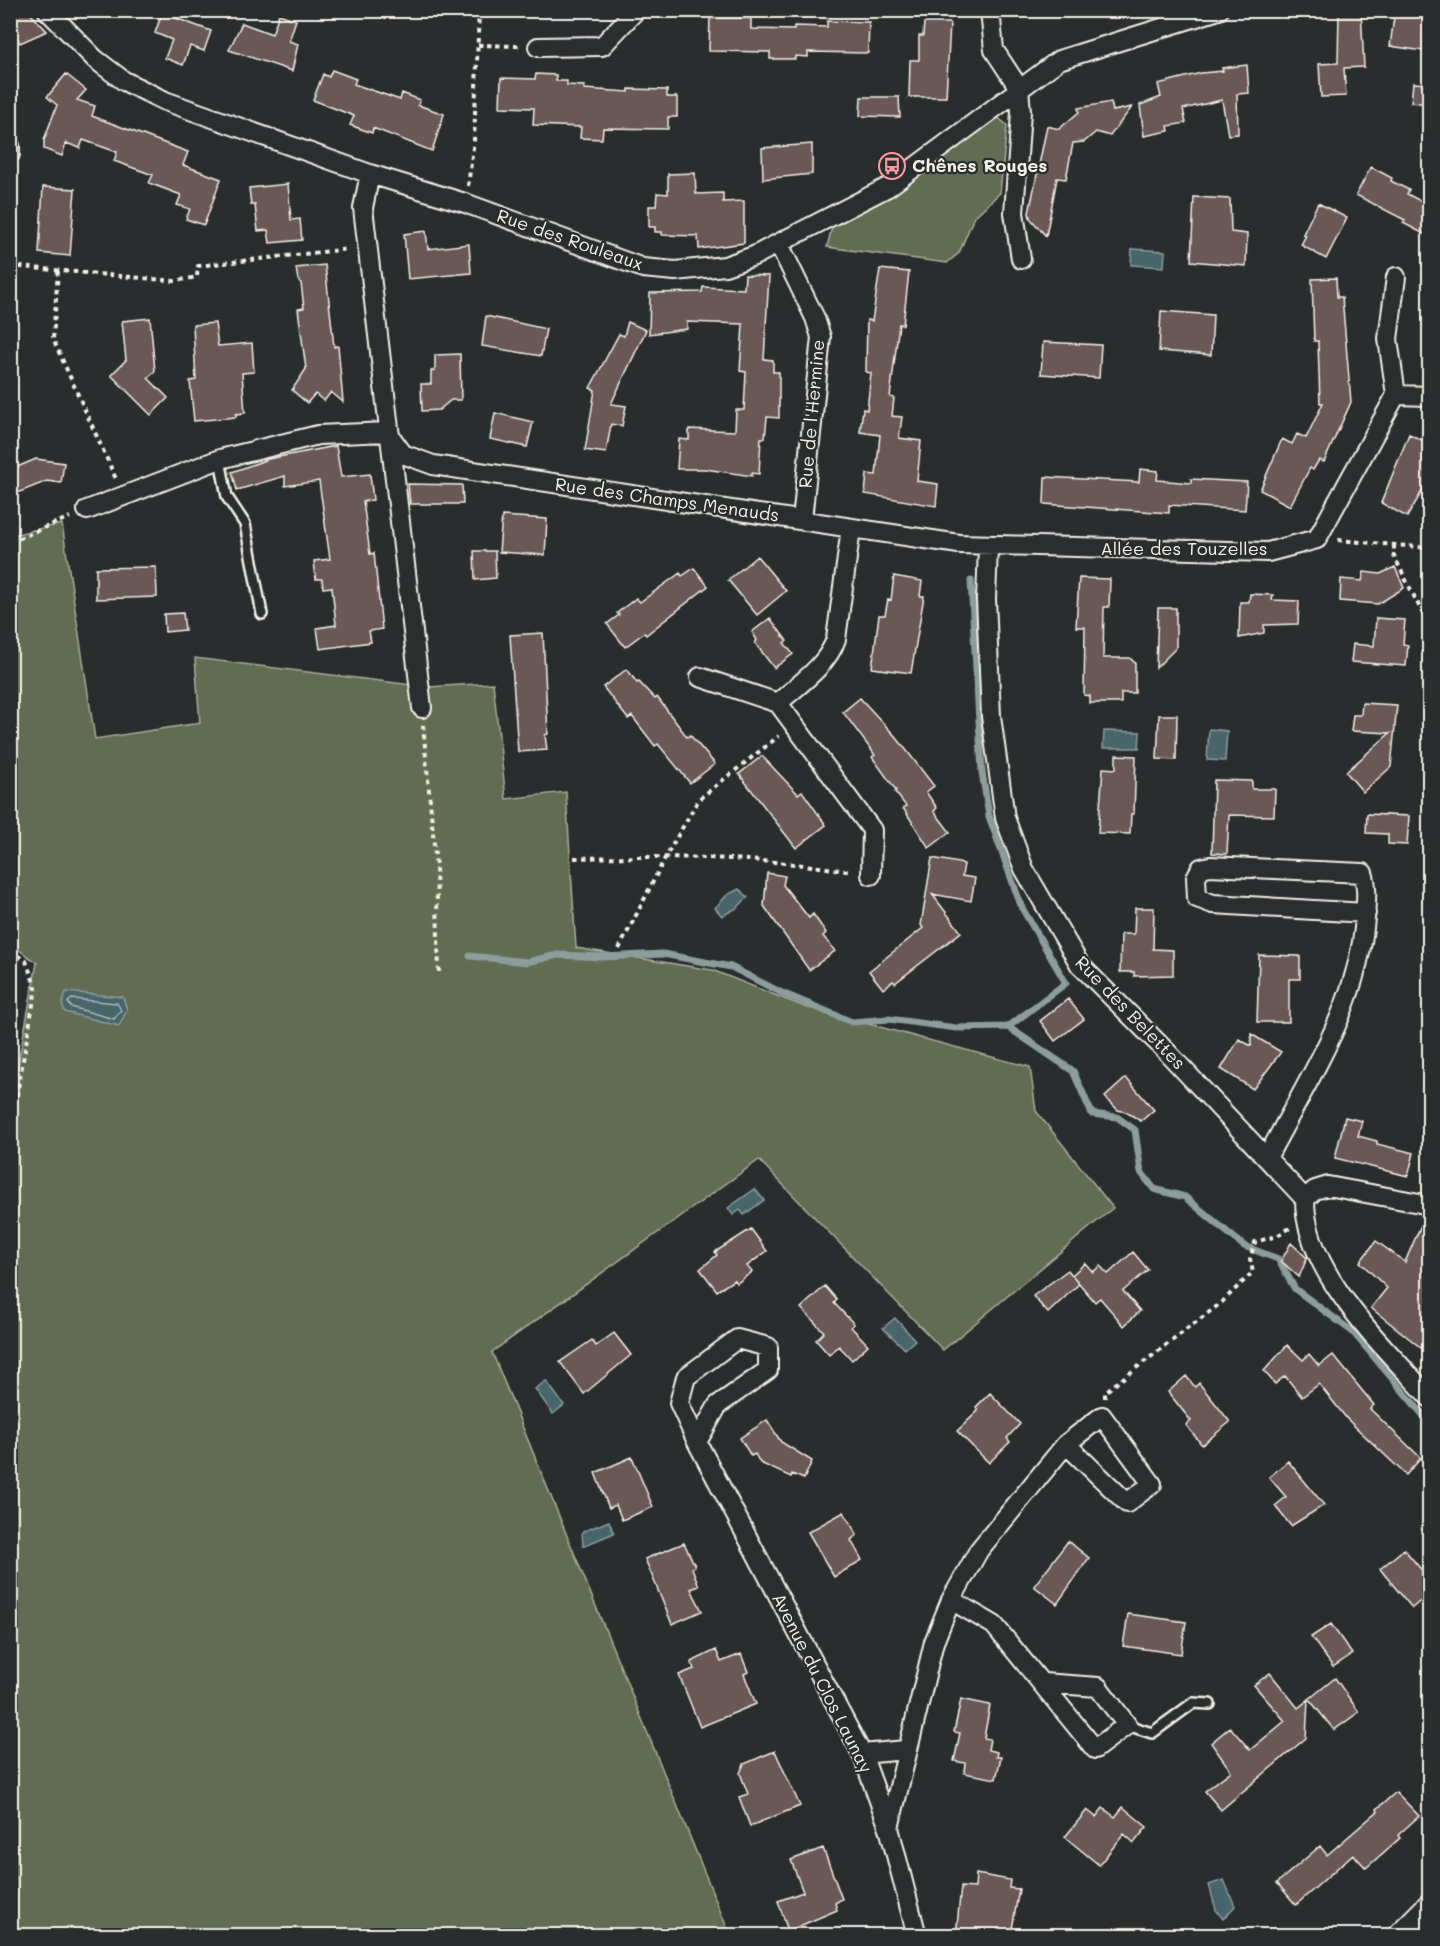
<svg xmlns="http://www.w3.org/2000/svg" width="1440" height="1946" font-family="Mali,sans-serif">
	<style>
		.green { fill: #626c52; stroke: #abae9d; stroke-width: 1.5 }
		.water { fill: #47656a; stroke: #8c9d9c; stroke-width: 1.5 }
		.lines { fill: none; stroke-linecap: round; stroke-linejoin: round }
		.shore { stroke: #afb9b6; stroke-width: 1.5 }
		.stream { stroke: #8c9d9c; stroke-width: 7 }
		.building { fill: #6b5956; stroke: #f4f1e8; stroke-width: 1.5 }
		.lane-casing { stroke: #f4f1e8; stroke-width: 14 }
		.street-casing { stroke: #f4f1e8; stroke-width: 22 }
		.secondary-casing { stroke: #f4f1e8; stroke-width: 30 }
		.path { stroke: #f4f1e8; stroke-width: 4; stroke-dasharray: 4.5 4.5; stroke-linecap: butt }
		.lane { stroke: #2a2d2e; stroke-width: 9 }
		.street { stroke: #2a2d2e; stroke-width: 18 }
		.secondary { stroke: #2a2d2e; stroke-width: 26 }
		.labels { text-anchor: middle; stroke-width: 4.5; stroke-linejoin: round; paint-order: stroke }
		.poi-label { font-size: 18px; font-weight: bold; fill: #f4f1e8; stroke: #2a2d2e; text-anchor: start }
		.street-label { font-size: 18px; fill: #f4f1e8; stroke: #2a2d2e }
	</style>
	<rect width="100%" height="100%" fill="#2a2d2e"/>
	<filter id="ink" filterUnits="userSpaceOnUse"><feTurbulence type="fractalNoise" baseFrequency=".0167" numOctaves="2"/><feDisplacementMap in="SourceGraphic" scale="12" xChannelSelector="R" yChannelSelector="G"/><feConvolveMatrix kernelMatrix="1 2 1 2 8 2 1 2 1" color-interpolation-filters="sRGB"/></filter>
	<g filter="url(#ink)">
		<!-- green -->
		<path class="green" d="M 996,116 L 1007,125 L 1000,193 L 974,217 L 959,253 L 947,263 L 827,247 L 833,223 Z
			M 62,524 L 95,739 L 200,723 L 195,658 L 428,687 L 493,683 L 506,799 L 566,792 L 576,948 L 712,970 L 805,1007 L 1030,1067 L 1036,1111 L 1113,1208 L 943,1350 L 759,1160 L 492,1352 L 730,1935 L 11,1935 L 10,1107 L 37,963 L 11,944 L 11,535 Z"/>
		<!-- water -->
		<path class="water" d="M 1132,249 L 1165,251 L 1164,267 L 1131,265 Z
			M 1209,729 L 1227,731 L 1225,761 L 1207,760 Z
			M 1104,731 L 1140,732 L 1139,748 L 1103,748 Z
			M 739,889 L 748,897 L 737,908 L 722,916 L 715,908 L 727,895 Z
			M 66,992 L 123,997 L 127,1010 L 119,1026 L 65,1012 L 62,1005 Z
			M 755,1189 L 764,1200 L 744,1215 L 740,1210 L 733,1215 L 728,1208 Z
			M 895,1318 L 915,1340 L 905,1349 L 883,1328 Z
			M 546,1381 L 564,1405 L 553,1414 L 535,1389 Z
			M 609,1521 L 614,1533 L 583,1546 L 582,1532 Z
			M 1224,1880 L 1235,1906 L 1223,1919 L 1216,1910 L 1209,1885 Z"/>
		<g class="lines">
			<!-- shore -->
			<path class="shore" d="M 72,999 L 117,1003 L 121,1010 L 114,1019 L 71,1007 L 68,1002 Z"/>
			<!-- stream -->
			<path class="stream" d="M 971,581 L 982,772 L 989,816 L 1022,908 L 1066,983 L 1008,1027 L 1073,1071 L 1092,1114 L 1117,1117 L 1135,1130 L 1141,1172 L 1154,1189 L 1185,1197 L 1244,1246 L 1278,1259 L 1295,1289 L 1353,1332 L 1430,1423
				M 470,956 L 527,962 L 558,955 L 603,957 L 663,954 L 731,967 L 782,993 L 852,1022 L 889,1019 L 956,1028 L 1008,1027"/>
		</g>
		<!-- building -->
		<path class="building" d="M 19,10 L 27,10 L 47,31 L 20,43 L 10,23 L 10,15 Z
			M 1339,10 L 1361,10 L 1364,67 L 1344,68 L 1346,96 L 1321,97 L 1319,64 L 1338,63 Z
			M 1395,10 L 1430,10 L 1430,52 L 1390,46 Z
			M 162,13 L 211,31 L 204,51 L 190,46 L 183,65 L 165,58 L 172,40 L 155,33 Z
			M 279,14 L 296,20 L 289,41 L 298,44 L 292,71 L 229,50 L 242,23 L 272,34 Z
			M 710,18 L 751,18 L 751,29 L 794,30 L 794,26 L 827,27 L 827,21 L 869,22 L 868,53 L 808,52 L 808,57 L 795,56 L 795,59 L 770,59 L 770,52 L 709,51 Z
			M 924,23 L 950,23 L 946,97 L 909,97 L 910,60 L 919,60 L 919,36 L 923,36 Z
			M 1247,65 L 1249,93 L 1237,94 L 1238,134 L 1228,135 L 1222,100 L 1183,109 L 1186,123 L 1168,126 L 1169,131 L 1144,136 L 1140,105 L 1161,97 L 1158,84 L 1201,73 L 1223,71 L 1222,68 Z
			M 332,70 L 356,79 L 354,84 L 400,100 L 402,93 L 420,100 L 418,105 L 444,114 L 432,151 L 373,128 L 372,133 L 350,125 L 354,116 L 313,100 L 323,74 L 329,77 Z
			M 66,74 L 86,90 L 77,100 L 95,106 L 92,116 L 188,152 L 183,165 L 221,179 L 204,225 L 186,219 L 190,209 L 177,205 L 181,195 L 149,183 L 153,175 L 114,161 L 117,152 L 83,140 L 80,148 L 66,143 L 62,156 L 44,149 L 44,140 L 57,105 L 47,97 Z
			M 536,74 L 556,75 L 556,81 L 567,81 L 567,85 L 584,86 L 584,89 L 629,92 L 629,89 L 667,90 L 667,97 L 677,97 L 677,117 L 668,117 L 668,129 L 603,128 L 602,139 L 580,138 L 581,127 L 533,125 L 534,108 L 500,107 L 501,78 L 535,79 Z
			M 1413,83 L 1430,84 L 1430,104 L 1411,102 Z
			M 861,97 L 899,97 L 900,117 L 860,116 Z
			M 1111,102 L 1113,111 L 1132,107 L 1110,136 L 1096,132 L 1084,142 L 1073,143 L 1066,179 L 1057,178 L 1046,236 L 1030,218 L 1029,213 L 1047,126 L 1059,129 L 1079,112 L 1078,108 Z
			M 812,144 L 812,174 L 763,179 L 762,148 Z
			M 1371,167 L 1392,178 L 1391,181 L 1409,190 L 1407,194 L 1430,206 L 1430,237 L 1403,223 L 1405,220 L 1356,195 Z
			M 695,173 L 696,194 L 723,193 L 723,202 L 744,201 L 744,243 L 699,249 L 698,236 L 662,235 L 662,232 L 655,232 L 655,227 L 649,227 L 649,206 L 656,206 L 657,193 L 668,194 L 668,174 Z
			M 288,184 L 291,220 L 300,219 L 302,240 L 270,243 L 268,230 L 258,231 L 255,205 L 251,205 L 249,188 Z
			M 43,187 L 75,189 L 70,256 L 39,253 Z
			M 1194,197 L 1230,199 L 1231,232 L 1247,234 L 1246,266 L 1191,261 Z
			M 1318,203 L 1347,218 L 1326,259 L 1301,245 L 1306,235 L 1303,234 Z
			M 426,231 L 428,249 L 469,244 L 471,273 L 408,279 L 404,234 Z
			M 325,265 L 334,347 L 338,346 L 343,402 L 331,392 L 324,401 L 315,394 L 307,403 L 292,390 L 306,369 L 298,309 L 304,308 L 301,283 L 298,280 L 296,268 Z
			M 880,269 L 909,272 L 903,325 L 899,324 L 890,397 L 894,398 L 892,416 L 902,417 L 899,438 L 921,441 L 917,481 L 938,484 L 936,506 L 865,494 L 867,474 L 876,475 L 880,435 L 860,432 L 863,409 L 867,410 L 871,373 L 866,372 L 867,320 L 872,321 Z
			M 745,275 L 769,276 L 764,359 L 773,360 L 773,372 L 779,372 L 779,418 L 767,417 L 765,438 L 761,438 L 759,474 L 752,473 L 752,476 L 705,469 L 677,469 L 679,439 L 689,440 L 689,429 L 735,431 L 736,410 L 744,410 L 746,372 L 740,371 L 743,324 L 687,322 L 687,329 L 649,334 L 650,293 L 702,292 L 703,287 L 744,289 Z
			M 1336,278 L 1337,297 L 1342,297 L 1351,402 L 1324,462 L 1319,460 L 1313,470 L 1310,468 L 1290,506 L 1260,490 L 1282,439 L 1292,444 L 1297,434 L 1306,438 L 1323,403 L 1320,403 L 1318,341 L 1314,341 L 1312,279 Z
			M 1161,311 L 1213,315 L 1211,355 L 1159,351 Z
			M 486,316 L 546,329 L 541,356 L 482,346 Z
			M 150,318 L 155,371 L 148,378 L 168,398 L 151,415 L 111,375 L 126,360 L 122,321 Z
			M 628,322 L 646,330 L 611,404 L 626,406 L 622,426 L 611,424 L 606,453 L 585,450 L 595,390 L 590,388 L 619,334 L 624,336 Z
			M 215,323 L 218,346 L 252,343 L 254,372 L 242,373 L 245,413 L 236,414 L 236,417 L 194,421 L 190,381 L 196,380 L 193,325 Z
			M 1043,342 L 1101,345 L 1099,378 L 1041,374 Z
			M 460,354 L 461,400 L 451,400 L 439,410 L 422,411 L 421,384 L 431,384 L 431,371 L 435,370 L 435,355 Z
			M 495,413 L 533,422 L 527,447 L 490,439 Z
			M 1409,434 L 1430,444 L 1430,478 L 1407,517 L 1381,503 Z
			M 336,446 L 341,477 L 370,474 L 373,500 L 363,501 L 370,554 L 374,553 L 382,629 L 369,631 L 371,642 L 320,649 L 317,628 L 336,625 L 332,587 L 323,588 L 322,579 L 316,579 L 314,561 L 330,559 L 319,481 L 285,486 L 285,476 L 237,490 L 232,472 L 268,459 Z
			M 36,459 L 64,463 L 61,483 L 47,481 L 10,496 L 10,470 Z
			M 1140,469 L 1158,471 L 1157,480 L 1191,483 L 1191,479 L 1247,482 L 1245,510 L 1169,505 L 1169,513 L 1044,504 L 1045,477 L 1139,482 Z
			M 408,484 L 462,485 L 463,504 L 410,504 Z
			M 502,516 L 547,519 L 545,555 L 499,552 Z
			M 474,551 L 495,551 L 496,578 L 475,580 Z
			M 757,556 L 786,591 L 757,615 L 728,580 Z
			M 156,567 L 157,597 L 96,599 L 96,568 Z
			M 1395,567 L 1404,588 L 1378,604 L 1340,601 L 1341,579 L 1362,581 L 1364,572 L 1380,574 Z
			M 694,568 L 708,586 L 646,635 L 644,633 L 625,647 L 607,624 L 619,615 L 617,613 L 636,598 L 640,602 L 680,573 L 682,576 Z
			M 894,576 L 922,581 L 920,596 L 924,596 L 911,673 L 872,668 L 879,615 L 885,615 L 888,599 L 891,600 Z
			M 1079,578 L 1110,579 L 1109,607 L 1104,607 L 1103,658 L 1130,658 L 1135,663 L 1135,693 L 1121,693 L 1121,703 L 1090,703 L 1090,696 L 1084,695 L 1085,627 L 1076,627 Z
			M 1250,594 L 1273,595 L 1272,600 L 1299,601 L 1298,624 L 1264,625 L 1264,633 L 1239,638 L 1240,602 L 1249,602 Z
			M 1158,608 L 1176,608 L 1176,648 L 1156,668 Z
			M 183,613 L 185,630 L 165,632 L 164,614 Z
			M 770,618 L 787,641 L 784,643 L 793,654 L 774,668 L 755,643 L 757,640 L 752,632 Z
			M 1376,618 L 1405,620 L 1403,644 L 1408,645 L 1406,666 L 1351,662 L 1353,644 L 1374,646 Z
			M 543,633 L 548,734 L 545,735 L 547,750 L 518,752 L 510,635 Z
			M 627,669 L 637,683 L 639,682 L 655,699 L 657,697 L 687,737 L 690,735 L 715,764 L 690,783 L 658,744 L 655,746 L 632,716 L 628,719 L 603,687 Z
			M 860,698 L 897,738 L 934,786 L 926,792 L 937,808 L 934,811 L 950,832 L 929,848 L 903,808 L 906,806 L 895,792 L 896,790 L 872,757 L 875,755 L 843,712 Z
			M 1362,703 L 1397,705 L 1391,767 L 1363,792 L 1346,772 L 1390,733 L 1351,731 L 1353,715 L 1361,715 Z
			M 1159,715 L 1177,715 L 1176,760 L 1157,759 Z
			M 1116,755 L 1136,756 L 1134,814 L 1131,814 L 1130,834 L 1098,833 L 1103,768 L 1116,769 Z
			M 762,756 L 798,794 L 802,791 L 826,825 L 796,848 L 739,774 Z
			M 1214,780 L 1252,781 L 1252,789 L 1275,789 L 1274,816 L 1229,815 L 1227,854 L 1212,853 Z
			M 1367,814 L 1409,816 L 1407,845 L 1388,844 L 1388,834 L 1366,833 Z
			M 932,858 L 964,864 L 962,876 L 975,878 L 971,901 L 932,894 L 961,932 L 895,983 L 893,981 L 883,989 L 869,971 L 923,928 L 921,925 Z
			M 767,873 L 785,876 L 783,885 L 809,918 L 813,914 L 826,933 L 823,936 L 835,951 L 809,970 L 764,906 Z
			M 1135,908 L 1154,908 L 1153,949 L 1173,950 L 1173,975 L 1134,976 L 1134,972 L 1120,972 L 1121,934 L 1134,934 Z
			M 1259,955 L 1300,956 L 1300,979 L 1289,979 L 1289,1022 L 1257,1022 Z
			M 1068,999 L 1084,1019 L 1055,1041 L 1040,1021 Z
			M 1251,1034 L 1281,1052 L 1253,1089 L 1221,1069 L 1239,1039 L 1251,1046 Z
			M 1126,1078 L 1154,1110 L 1141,1121 L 1126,1112 L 1118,1110 L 1105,1097 Z
			M 1345,1117 L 1362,1121 L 1358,1136 L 1377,1141 L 1377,1144 L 1414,1153 L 1408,1176 L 1335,1158 Z
			M 1425,1216 L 1430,1216 L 1430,1355 L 1371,1308 L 1387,1288 L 1360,1262 L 1376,1241 L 1405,1262 Z
			M 751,1229 L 767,1251 L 747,1266 L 752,1272 L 737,1283 L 734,1280 L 717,1291 L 700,1269 L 717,1255 L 715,1252 Z
			M 1291,1243 L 1307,1258 L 1299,1277 L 1281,1261 Z
			M 1133,1252 L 1148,1270 L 1123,1291 L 1140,1311 L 1124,1326 L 1100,1298 L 1095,1302 L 1072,1275 L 1085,1263 L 1093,1272 L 1100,1266 L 1108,1274 Z
			M 1068,1270 L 1079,1284 L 1048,1313 L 1033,1296 Z
			M 825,1286 L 837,1300 L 834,1303 L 854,1324 L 851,1327 L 868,1345 L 852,1360 L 839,1346 L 829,1355 L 816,1340 L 824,1332 L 801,1308 Z
			M 614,1333 L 631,1355 L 584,1394 L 560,1362 L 592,1340 L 596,1346 Z
			M 1287,1345 L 1303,1360 L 1309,1354 L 1319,1366 L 1333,1355 L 1374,1405 L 1370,1409 L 1421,1458 L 1406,1475 L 1347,1419 L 1319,1384 L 1302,1397 L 1285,1376 L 1275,1384 L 1264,1371 Z
			M 1186,1376 L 1195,1387 L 1199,1383 L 1230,1422 L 1202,1445 L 1186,1425 L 1191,1421 L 1168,1392 Z
			M 990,1393 L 1020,1424 L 1007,1438 L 1010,1442 L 989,1463 L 957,1431 L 978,1411 L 976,1407 Z
			M 767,1420 L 781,1442 L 812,1461 L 804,1479 L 792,1474 L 791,1477 L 760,1463 L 755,1454 L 751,1456 L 740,1438 Z
			M 632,1457 L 653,1507 L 622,1520 L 616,1505 L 609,1508 L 595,1473 Z
			M 1288,1461 L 1324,1505 L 1291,1526 L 1275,1506 L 1286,1497 L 1269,1477 Z
			M 844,1512 L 857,1535 L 851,1540 L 862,1560 L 834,1577 L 808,1532 Z
			M 1068,1541 L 1089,1558 L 1057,1604 L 1034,1586 Z
			M 684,1543 L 695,1566 L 692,1568 L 699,1586 L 691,1589 L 702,1611 L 672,1624 L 645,1559 Z
			M 1404,1549 L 1430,1580 L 1430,1593 L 1412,1608 L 1380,1569 Z
			M 1128,1614 L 1186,1622 L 1181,1654 L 1123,1646 Z
			M 1331,1624 L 1352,1654 L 1333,1667 L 1311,1637 Z
			M 716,1650 L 721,1662 L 741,1654 L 748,1672 L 744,1674 L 756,1704 L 700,1727 L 679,1675 L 694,1669 L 691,1662 Z
			M 1270,1673 L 1298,1708 L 1308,1700 L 1306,1738 L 1221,1810 L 1205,1791 L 1231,1771 L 1211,1743 L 1230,1727 L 1250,1750 L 1285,1721 L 1254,1685 Z
			M 1335,1678 L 1359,1712 L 1334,1730 L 1309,1699 Z
			M 961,1699 L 990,1705 L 984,1738 L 990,1739 L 988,1750 L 997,1752 L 996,1757 L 1001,1757 L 996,1779 L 964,1773 L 965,1763 L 954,1761 L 960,1733 L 954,1732 Z
			M 775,1751 L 800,1806 L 750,1826 L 739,1797 L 748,1794 L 740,1773 L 744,1764 Z
			M 1396,1792 L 1419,1816 L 1398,1835 L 1400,1838 L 1366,1868 L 1353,1854 L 1296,1905 L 1277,1883 L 1320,1846 L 1327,1855 L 1378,1811 L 1377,1809 Z
			M 1123,1807 L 1147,1827 L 1134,1843 L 1124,1834 L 1099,1865 L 1065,1837 L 1087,1810 L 1096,1817 L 1103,1808 L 1115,1817 Z
			M 823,1848 L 842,1899 L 835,1903 L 837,1910 L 788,1931 L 778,1901 L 803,1892 L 791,1860 Z
			M 976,1874 L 1010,1880 L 1009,1888 L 1019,1889 L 1011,1935 L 956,1935 L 961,1887 L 975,1888 Z"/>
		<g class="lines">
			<defs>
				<path id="lane" d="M 220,459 L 227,497 L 245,524 L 262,614
					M 1127,1725 L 1152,1733 L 1193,1703 L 1210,1704"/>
				<path id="street" d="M 47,10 L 95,59 L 124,81 L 165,101 L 370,174 L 465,203 L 643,268 L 675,271 L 725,266 L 754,256 L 888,187 L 1059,60 L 1219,10
					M 990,10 L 994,50 L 1019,88 L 1021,112 L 1014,213 L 1021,259
					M 538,47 L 602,46 L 636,10
					M 10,146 L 10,154
					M 370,174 L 363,208 L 422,708
					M 779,244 L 815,318 L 821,337 L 802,520
					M 1396,395 L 1388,339 L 1396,277
					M 387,432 L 403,454 L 433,465 L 959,544 L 1268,552 L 1317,539 L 1396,395 L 1430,396
					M 87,510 L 220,459 L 318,435 L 387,432
					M 988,547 L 986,599 L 991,716 L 1005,818 L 1024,869 L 1080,965 L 1167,1052 L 1305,1199
					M 700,677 L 778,703 C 799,684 827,666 836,639 L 851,528
					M 778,703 L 872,830 L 871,875
					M 1268,1156 C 1308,1079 1358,1007 1365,918 C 1366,902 1368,887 1363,873 L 1210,866 L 1201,868 L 1196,877 L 1197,898 L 1213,904 L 1366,913
					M 1430,1205 L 1328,1186 L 1315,1190 L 1305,1199 C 1304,1273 1383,1345 1430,1398
					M 697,1442 L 718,1405 L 768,1370 L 768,1347 L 737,1339 L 686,1377 L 679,1403 L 697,1442 L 862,1754 L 889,1828 L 917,1936
					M 951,1600 L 994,1625 L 1095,1749 L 1127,1725 L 1098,1687 L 1043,1683
					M 862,1754 L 906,1750
					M 889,1828 L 934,1642 L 951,1600 L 979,1550 L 1066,1444 L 1102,1416 L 1152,1484 L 1127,1503 L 1066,1444"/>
				<path id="secondary" d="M 1401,1936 L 1430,1907"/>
			</defs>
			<!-- lane casing -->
			<use href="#lane" class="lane-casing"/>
			<!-- street casing -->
			<use href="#street" class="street-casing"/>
			<!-- secondary casing -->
			<use href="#secondary" class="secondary-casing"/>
			<!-- path -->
			<path class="path" d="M 478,45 L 519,46
				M 468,186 L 474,140 L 479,10
				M 10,266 L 175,281 L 197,277 L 198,266 L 349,249
				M 58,271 L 53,339 L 116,479
				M 1338,540 L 1430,548
				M 10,542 L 70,517
				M 1394,545 L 1394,556 L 1430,628
				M 423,725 L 436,867 L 439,973
				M 574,858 C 667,856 760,856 852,872
				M 619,949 L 666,856 L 699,799 L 779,736
				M 10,951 L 26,961 L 36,988 L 10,1133
				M 1105,1398 L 1105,1392 L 1221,1303 L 1253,1272 L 1250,1259 L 1255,1242 L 1277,1236 L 1290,1228"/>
			<!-- lane -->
			<use href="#lane" class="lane"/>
			<!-- street -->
			<use href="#street" class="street"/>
			<!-- secondary -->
			<use href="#secondary" class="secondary"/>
		</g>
	</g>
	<!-- icons -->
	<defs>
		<symbol id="bus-ring" viewBox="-11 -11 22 22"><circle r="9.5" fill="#2a2d2e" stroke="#ff9aa2" stroke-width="1.5"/><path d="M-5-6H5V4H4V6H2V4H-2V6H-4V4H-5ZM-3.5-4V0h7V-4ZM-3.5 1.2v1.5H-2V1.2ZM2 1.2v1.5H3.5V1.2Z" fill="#ff9aa2"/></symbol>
	</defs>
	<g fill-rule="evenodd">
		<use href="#bus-ring" x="877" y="151" width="30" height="30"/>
	</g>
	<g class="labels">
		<!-- poi labels -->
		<g class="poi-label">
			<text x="912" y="172">Chênes Rouges</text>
		</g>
		<!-- street labels -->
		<g class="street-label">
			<text transform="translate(570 240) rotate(19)" y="6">Rue des Rouleaux</text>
			<text transform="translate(812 414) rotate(-85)" y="6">Rue de l'Hermine</text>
			<text transform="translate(667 500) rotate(8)" y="6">Rue des Champs Menauds</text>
			<text x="1184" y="555">Allée des Touzelles</text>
			<text transform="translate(1130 1013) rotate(46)" y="6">Rue des Belettes</text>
			<text transform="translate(822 1683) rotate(63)" y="6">Avenue du Clos Launay</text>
		</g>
	</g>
	<!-- margin -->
	<rect width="1440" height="1946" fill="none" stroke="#2a2d2e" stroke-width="36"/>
	<rect x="18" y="18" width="1404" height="1910" fill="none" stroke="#f4f1e8" stroke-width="2" filter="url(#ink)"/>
</svg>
